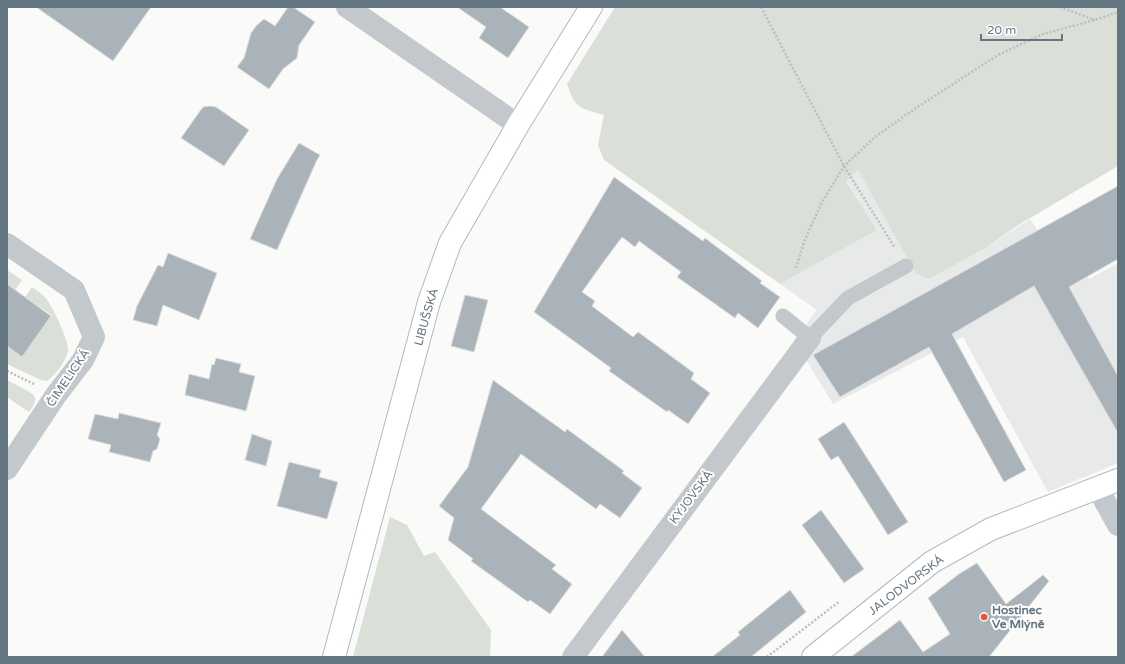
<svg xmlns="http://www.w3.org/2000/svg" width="1125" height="664" font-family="'Varela Round',sans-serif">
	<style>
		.built { fill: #e8e9e9 }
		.green { fill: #dadfd7 }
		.building { fill: #aab3b9; stroke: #dcdcda }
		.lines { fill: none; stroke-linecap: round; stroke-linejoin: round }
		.secondary-casing { stroke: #b3babf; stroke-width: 24 }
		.path { stroke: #bbbfc2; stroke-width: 2.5; stroke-dasharray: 2 2; stroke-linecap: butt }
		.lane { stroke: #c3c8cc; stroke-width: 15 }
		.street { stroke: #c3c8cc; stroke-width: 22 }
		.secondary { stroke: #fff; stroke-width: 22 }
		.poi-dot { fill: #e4572e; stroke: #fff; stroke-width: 1.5 }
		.labels { text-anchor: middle; stroke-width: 4; stroke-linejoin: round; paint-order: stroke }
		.street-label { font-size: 12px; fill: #657683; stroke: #fff }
		.poi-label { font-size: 12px; font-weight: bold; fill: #657683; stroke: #fff; text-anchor: start }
	</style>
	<rect width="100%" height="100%" fill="#fafaf8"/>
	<!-- built -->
	<path class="built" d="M 858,170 L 916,274 L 928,279 L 985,248 L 1030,219 L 1038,231 L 1089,279 L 1118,263 L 1118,463 L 1048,492 L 963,337 L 833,404 L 794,340 L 817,310 L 780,284 L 877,230 L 846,180 Z"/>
	<!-- green -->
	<path class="green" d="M 615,7 L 1118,7 L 1118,166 L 1020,224 L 985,248 L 929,279 L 916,274 L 858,170 L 846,181 L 877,230 L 780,284 L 604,160 L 598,145 L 604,115 C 580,108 575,109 567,84 Z
		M 7,270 L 22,280 L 15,290 L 7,285 Z
		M 32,287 C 36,290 41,293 45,297 C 51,304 70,342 68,351 C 66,361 55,376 47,381 L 41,380 L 7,364 L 7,346 L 22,357 L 52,315 L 25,297 Z
		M 7,380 L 33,394 C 38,401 33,406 29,412 L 7,397 Z
		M 390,517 L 407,525 L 424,556 L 435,552 L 491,630 L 490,657 L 353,657 Z"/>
	<!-- building -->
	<path class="building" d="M 36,7 L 151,7 L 113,61 Z
		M 288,7 L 293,7 L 315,22 L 299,45 L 297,58 L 283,69 L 269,89 L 237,67 L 244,58 L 251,33 L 256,26 L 264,19 L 275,26 Z
		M 457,7 L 500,7 L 529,27 L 508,58 L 479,38 L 486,27 Z
		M 210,106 L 216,107 L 249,130 L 224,166 L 181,138 L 200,111 L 203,107 Z
		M 299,143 L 320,155 L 316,162 L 277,250 L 250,239 L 277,179 Z
		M 614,177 L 703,241 L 705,238 L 762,281 L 760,283 L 780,297 L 758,328 L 738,313 L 735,318 L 677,277 L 681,272 L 639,241 L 635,247 L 622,237 L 602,264 L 582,292 L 595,301 L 592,306 L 633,337 L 638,332 L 694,373 L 691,379 L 710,393 L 688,424 L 668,410 L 667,412 L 609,371 L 611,368 L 534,312 Z
		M 1118,186 L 1118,259 L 1069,287 L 1118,376 L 1118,433 L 1034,286 L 952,334 L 1026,470 L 1004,482 L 929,347 L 840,397 L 813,355 Z
		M 168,253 L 217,273 L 199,320 L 163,305 L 157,326 L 133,320 L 137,306 L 158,265 L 163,267 Z
		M 7,284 L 51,316 L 22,357 L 7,346 Z
		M 465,295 L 488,300 L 474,352 L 451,346 Z
		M 216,358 L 241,364 L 239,372 L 255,376 L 246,411 L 185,395 L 189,374 L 209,379 L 212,364 L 214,365 Z
		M 493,380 L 565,432 L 567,429 L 624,471 L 622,473 L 642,488 L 620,518 L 600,504 L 596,509 L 521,454 L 481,509 L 556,565 L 552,569 L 572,584 L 550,614 L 530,600 L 528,602 L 471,561 L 473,559 L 448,540 L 454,518 L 439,506 L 468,467 Z
		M 119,413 L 161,423 L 157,435 L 160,439 L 157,449 L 153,451 L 150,462 L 109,452 L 111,445 L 88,439 L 95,414 L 118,419 Z
		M 844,422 L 908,522 L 888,535 L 838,456 L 831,460 L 818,439 Z
		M 252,434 L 272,441 L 266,466 L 245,460 Z
		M 289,462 L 321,470 L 319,477 L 338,482 L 327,519 L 277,506 Z
		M 821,510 L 864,569 L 844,583 L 802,525 Z
		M 977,563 L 1006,604 L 1043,575 L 1049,581 L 989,657 L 851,657 L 900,620 L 923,652 L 950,634 L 928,598 L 959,574 Z
		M 790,590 L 806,612 L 751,657 L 712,657 L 740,635 L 738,632 Z
		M 622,630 L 645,657 L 602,657 Z"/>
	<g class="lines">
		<defs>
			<path id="secondary" d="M 334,657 L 429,302 L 450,243 L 518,125 L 591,7
				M 813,657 L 932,562 L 991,529 L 1118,480"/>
		</defs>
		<!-- secondary casing -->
		<use href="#secondary" class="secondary-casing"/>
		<!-- path -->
		<path class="path" d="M 761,7 L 844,166 L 895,248
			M 1060,7 L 1095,20
			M 796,268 L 804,242 L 821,204 L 844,166 L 875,137 L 916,108 L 998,55 L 1043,34 L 1095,20 L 1118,12
			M 7,371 L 34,384
			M 767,657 L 840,601"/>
		<!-- lane -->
		<path class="lane" d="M 783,316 L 810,338 L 848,298 L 906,266"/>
		<!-- street -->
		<path class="street" d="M 347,7 L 518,125
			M 7,244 L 74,290 L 94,337 L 83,360 L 56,395 L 7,469
			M 1097,487 L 1118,525
			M 573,657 L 810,338"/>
		<!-- secondary -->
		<use href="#secondary" class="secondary"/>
	</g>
	<!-- markers -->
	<circle class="poi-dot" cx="984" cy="617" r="4"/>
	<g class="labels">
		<!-- street labels -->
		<g class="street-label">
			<text transform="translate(426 317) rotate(-74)" y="4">LIBUŠSKÁ</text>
			<text transform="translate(68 378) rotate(-56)" y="4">ČIMELICKÁ</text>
			<text transform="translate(691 497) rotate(-53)" y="4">KYJOVSKÁ</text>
			<text transform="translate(906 585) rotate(-37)" y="4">JALODVORSKÁ</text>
		</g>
		<!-- poi labels -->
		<g class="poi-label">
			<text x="992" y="614">Hostinec<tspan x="992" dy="14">Ve Mlýně</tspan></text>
		</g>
	</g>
	<!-- border -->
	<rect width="1125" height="664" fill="none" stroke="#657683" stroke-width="16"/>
	<!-- scale -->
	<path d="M981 34v6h81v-6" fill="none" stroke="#657683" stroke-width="2"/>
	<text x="987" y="34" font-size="12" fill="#657683" stroke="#ffffff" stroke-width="3" paint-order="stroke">20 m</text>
</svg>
